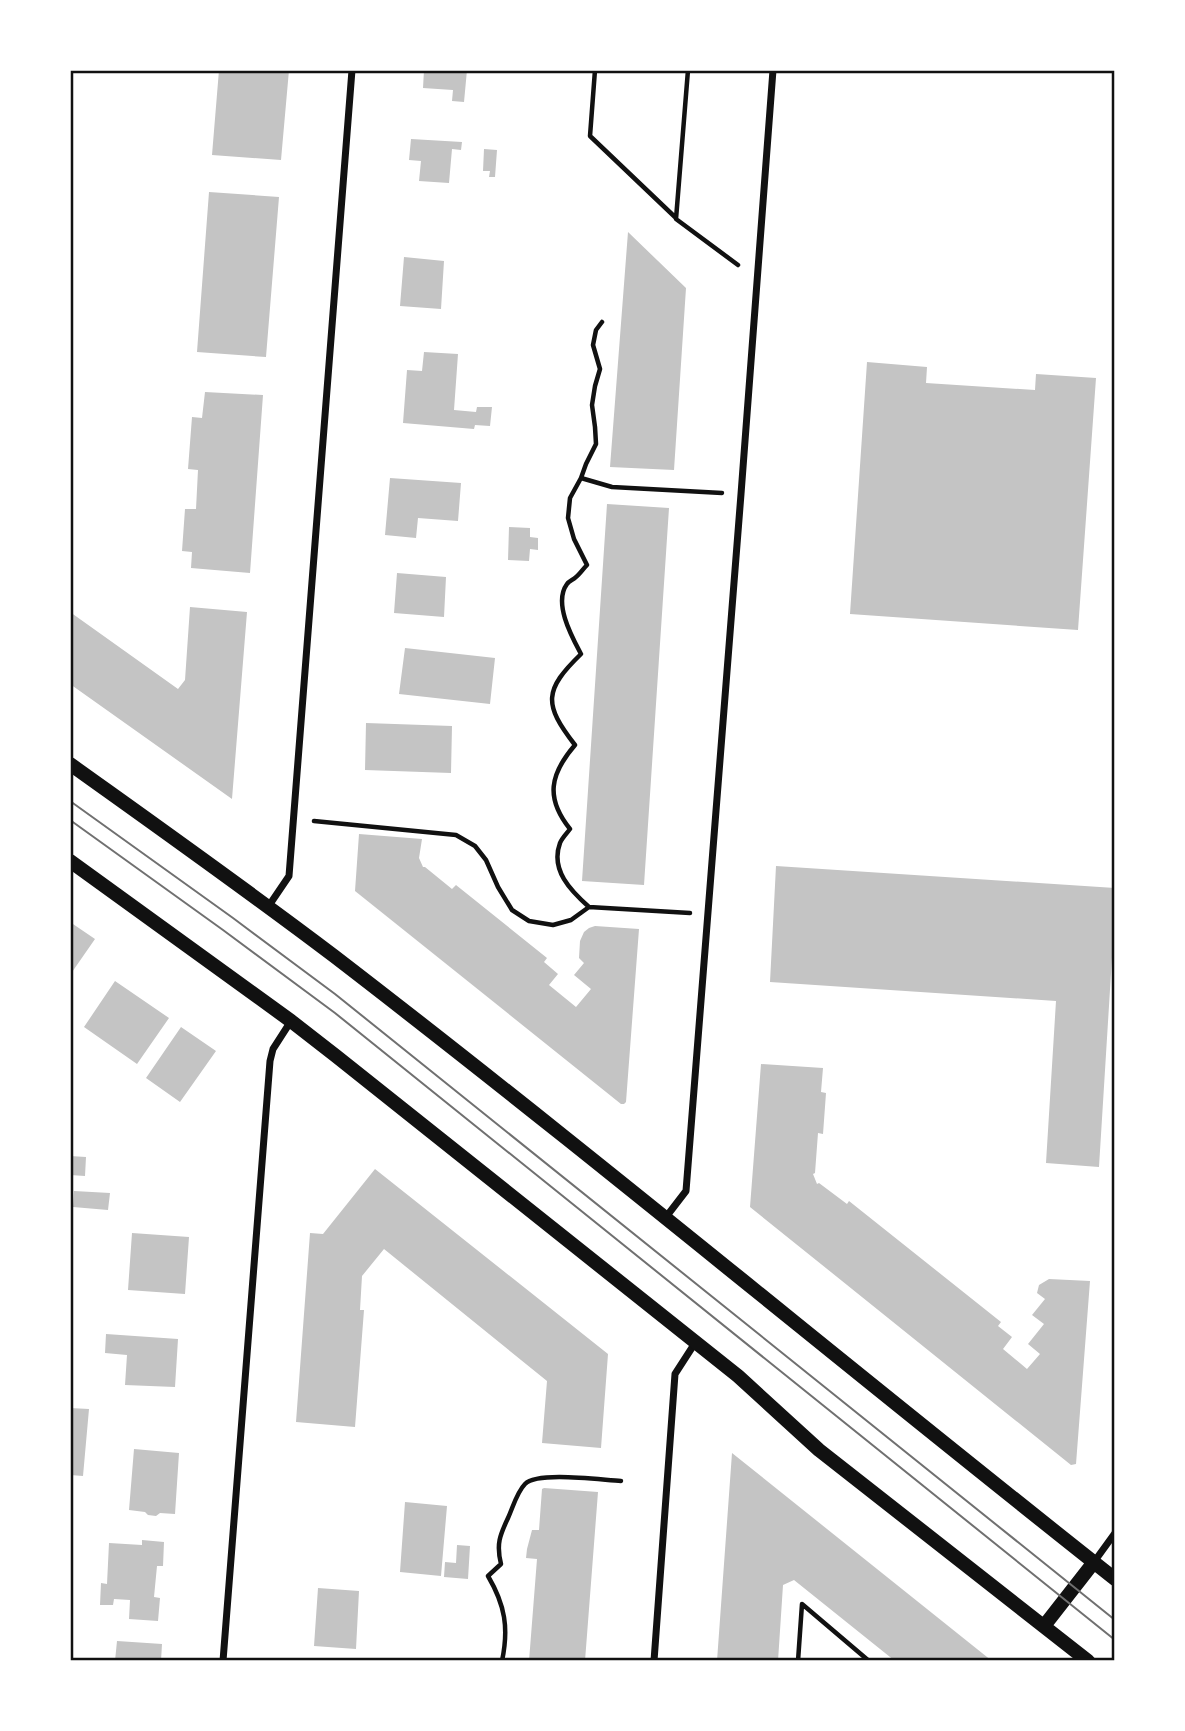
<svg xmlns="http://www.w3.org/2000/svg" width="1185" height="1731" font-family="'Libre Baskerville',serif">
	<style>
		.building { fill: #c4c4c4 }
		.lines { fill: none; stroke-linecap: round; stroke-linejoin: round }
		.path { stroke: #111; stroke-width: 4.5 }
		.minor { stroke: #111; stroke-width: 7 }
		.secondary { stroke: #111; stroke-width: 14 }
		.tram { stroke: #707070; stroke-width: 2 }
		.neatline { fill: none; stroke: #111; stroke-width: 2.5 }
	</style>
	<rect width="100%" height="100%" fill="#fff"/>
	<!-- building -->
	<path class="building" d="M 219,70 L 289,70 L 281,160 L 212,155 Z
		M 424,70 L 467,70 L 464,102 L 452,101 L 453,90 L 423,88 Z
		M 411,139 L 462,142 L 461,150 L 452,149 L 449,183 L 419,181 L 421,161 L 409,160 Z
		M 484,149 L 497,150 L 495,177 L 489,177 L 490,171 L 483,171 Z
		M 209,192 L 279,197 L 266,357 L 197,352 Z
		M 628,232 L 686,288 L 674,470 L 610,467 Z
		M 404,257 L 444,261 L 441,309 L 400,306 Z
		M 424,352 L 458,354 L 454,410 L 476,412 L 477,407 L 492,407 L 490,426 L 475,425 L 474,429 L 403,423 L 407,370 L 422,371 Z
		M 867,362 L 927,367 L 926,383 L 1035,390 L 1036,374 L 1096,378 L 1078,630 L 850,614 Z
		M 205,392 L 263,395 L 250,573 L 191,568 L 192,552 L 182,551 L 185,509 L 196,509 L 198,470 L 188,469 L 192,417 L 202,418 Z
		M 390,478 L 461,483 L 458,521 L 418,518 L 416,538 L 385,535 Z
		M 607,504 L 669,508 L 644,885 L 582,881 Z
		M 509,527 L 530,528 L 530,537 L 538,538 L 538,550 L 530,549 L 529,561 L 508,560 Z
		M 397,573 L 446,577 L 444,617 L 394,613 Z
		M 190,607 L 247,612 L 232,799 L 70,684 L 70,612 L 178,689 L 185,680 Z
		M 405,648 L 495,658 L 490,704 L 399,694 Z
		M 366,723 L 452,726 L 451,773 L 365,770 Z
		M 359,834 L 422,839 L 419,858 L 423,867 L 425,867 L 452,889 L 456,885 L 547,958 L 544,962 L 558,974 L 549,985 L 576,1007 L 591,989 L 574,975 L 584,963 L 579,958 L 580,941 L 584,932 L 589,928 L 595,926 L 639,929 L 626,1102 L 624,1104 L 621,1104 L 355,891 Z
		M 776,866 L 1115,888 L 1115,909 L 1099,1167 L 1046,1163 L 1056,1001 L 770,982 Z
		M 70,922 L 95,939 L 70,975 Z
		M 115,981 L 169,1018 L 137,1064 L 84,1027 Z
		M 181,1027 L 216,1051 L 180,1102 L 146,1078 Z
		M 761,1064 L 823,1068 L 821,1092 L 826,1093 L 823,1134 L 818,1133 L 815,1173 L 813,1174 L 817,1184 L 819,1183 L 847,1204 L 849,1201 L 1001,1322 L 998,1326 L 1012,1337 L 1003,1349 L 1027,1369 L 1040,1354 L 1028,1344 L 1044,1324 L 1032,1315 L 1045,1299 L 1037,1293 L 1039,1285 L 1049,1279 L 1090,1281 L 1076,1464 L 1071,1465 L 750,1207 Z
		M 70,1156 L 86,1157 L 85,1176 L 70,1175 Z
		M 375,1169 L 608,1354 L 601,1448 L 542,1443 L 547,1381 L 384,1249 L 362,1276 L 360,1310 L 364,1310 L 355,1427 L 296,1422 L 310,1233 L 323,1234 Z
		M 74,1191 L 110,1193 L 108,1210 L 73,1207 Z
		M 132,1233 L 189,1237 L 185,1294 L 128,1290 Z
		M 106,1334 L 178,1339 L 175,1387 L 125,1385 L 127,1355 L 105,1353 Z
		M 70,1408 L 89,1409 L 83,1476 L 70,1475 Z
		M 134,1449 L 179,1453 L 175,1514 L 160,1513 L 156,1516 L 148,1515 L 145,1512 L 129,1510 Z
		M 732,1453 L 992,1661 L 895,1661 L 794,1580 L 783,1585 L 778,1661 L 717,1661 Z
		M 544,1488 L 598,1492 L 585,1661 L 529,1661 L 537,1559 L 526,1558 L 527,1549 L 532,1530 L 539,1530 L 542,1489 Z
		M 405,1502 L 447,1506 L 441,1576 L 400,1572 Z
		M 142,1540 L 164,1542 L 163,1566 L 157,1566 L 154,1597 L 160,1598 L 158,1621 L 129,1619 L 130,1600 L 114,1599 L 113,1605 L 100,1605 L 101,1583 L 107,1584 L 109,1543 L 142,1545 Z
		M 457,1545 L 470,1546 L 468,1579 L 444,1577 L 445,1562 L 456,1563 Z
		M 318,1588 L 359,1591 L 356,1649 L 314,1646 Z
		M 117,1641 L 162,1644 L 161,1661 L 115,1661 Z"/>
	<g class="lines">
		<!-- path -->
		<path class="path" d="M 595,70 L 590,136 L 676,218
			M 688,70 L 676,219 L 738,265
			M 581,478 L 612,487 L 722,493
			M 314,821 L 456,835 L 475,846 L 486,860 L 498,887 L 512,910 L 529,921 L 553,925 L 571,920 L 589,907 L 690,913
			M 589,907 C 571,891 550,870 560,843 C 562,838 567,833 570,829 C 545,798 550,774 575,745 C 543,704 544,690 581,654 C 572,637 553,603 567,584 C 569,581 573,580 576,577 C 580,574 583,569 587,565 L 574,539 L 568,518 L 570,498 L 581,478 L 586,464 L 596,444 L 595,427 L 592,405 L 595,386 L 600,369 L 593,345 L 596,330 L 602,322
			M 502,1661 C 509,1628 505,1605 488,1576 L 501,1564 C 496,1544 500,1535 508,1518 C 513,1507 517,1492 525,1484 C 538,1471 601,1480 621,1481
			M 798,1661 L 802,1604 L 869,1661"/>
		<!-- minor -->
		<path class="minor" d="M 268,907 L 289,876 L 352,70
			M 666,1217 L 686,1191 L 741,494 L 773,70
			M 1094,1562 L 1115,1533
			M 223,1661 L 270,1061 L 273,1049 L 291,1021
			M 654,1661 L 675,1374 L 695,1343"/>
		<!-- secondary -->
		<path class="secondary" d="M 70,764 C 158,827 247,890 334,956 C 598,1159 854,1373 1115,1579
			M 70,861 L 291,1021 L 336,1056 L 738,1376 L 819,1450 L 1088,1661
			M 1044,1626 L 1094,1562"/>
		<!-- tram -->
		<path class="tram" d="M 70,801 L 233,918 L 335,994 L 1115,1620
			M 70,820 L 223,930 L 335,1013 L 1115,1640"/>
	</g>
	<!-- border -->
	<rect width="1185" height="1731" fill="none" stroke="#ffffff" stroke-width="144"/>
	<rect x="72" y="72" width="1041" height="1587" class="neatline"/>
</svg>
